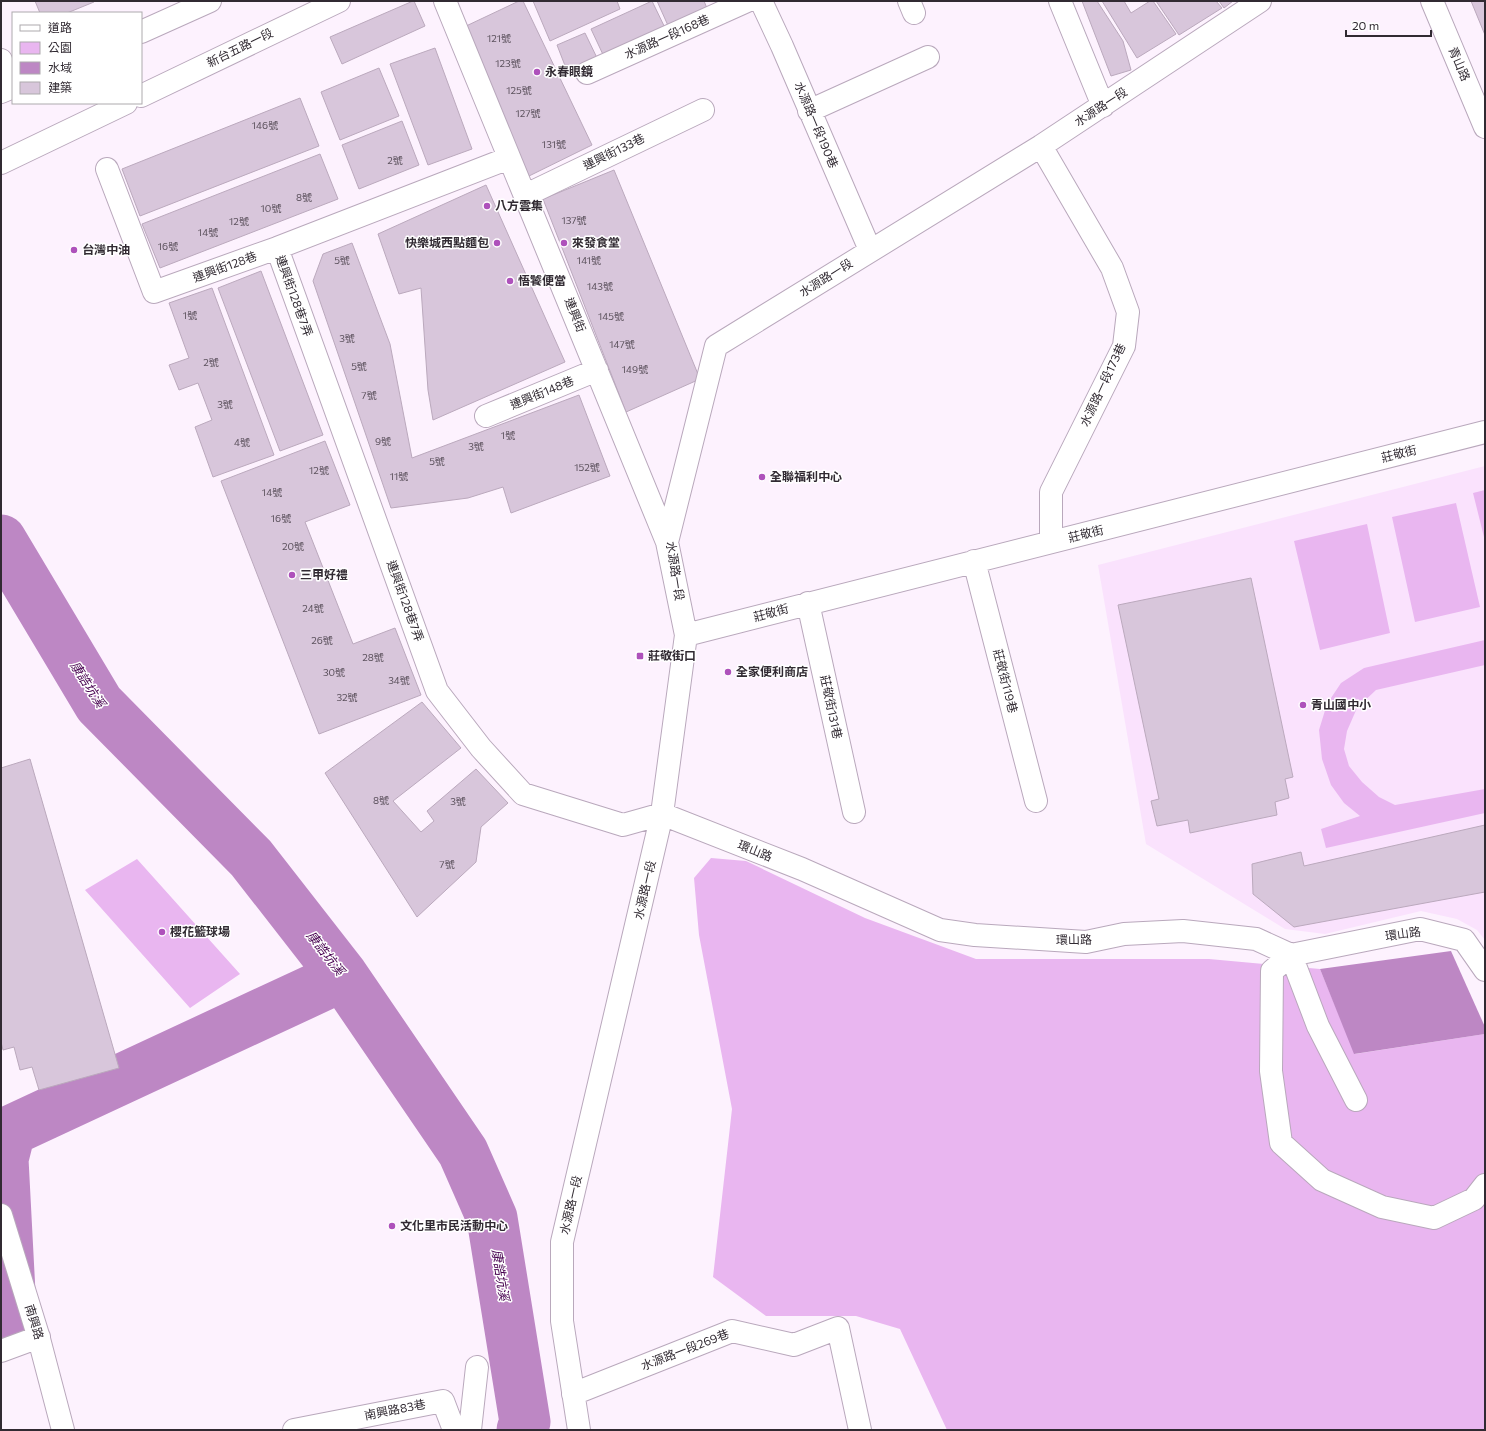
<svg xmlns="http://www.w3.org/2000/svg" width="1486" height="1431" font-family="Commissioner,'Noto Sans TC',sans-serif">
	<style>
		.built { fill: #fae2fd }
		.green { fill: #e9b6f0 }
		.water { fill: #bd87c4 }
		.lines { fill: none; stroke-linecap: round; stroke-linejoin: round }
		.river { stroke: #bd87c4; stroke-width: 51 }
		.building { fill: #d8c6db; stroke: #bba9bd }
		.minor-casing { stroke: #b9a8bc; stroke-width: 24 }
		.major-casing { stroke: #b9a8bc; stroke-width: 24 }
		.minor { stroke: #fff; stroke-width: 22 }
		.major { stroke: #fff; stroke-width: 22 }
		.poi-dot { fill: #ae51bb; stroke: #fff; stroke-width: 1.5 }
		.labels { text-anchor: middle; stroke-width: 3; stroke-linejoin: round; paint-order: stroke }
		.number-label { font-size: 10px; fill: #5b515c }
		.street-label { font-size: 12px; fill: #312a32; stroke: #fff }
		.poi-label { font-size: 12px; font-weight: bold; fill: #312a32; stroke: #fff; text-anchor: start }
		.water-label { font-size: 13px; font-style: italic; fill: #46004f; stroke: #fff }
	</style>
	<rect width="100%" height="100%" fill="#fdf2fe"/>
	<!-- built -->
	<path class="built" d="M 1485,466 L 1485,940 L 1477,930 L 1457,919 L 1421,911 L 1325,934 L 1285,929 L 1146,844 L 1098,565 Z"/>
	<!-- green -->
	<path class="green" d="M 1485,490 L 1485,541 L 1473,493 Z
		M 1456,503 L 1480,607 L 1415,622 L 1392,517 Z
		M 1367,524 L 1390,633 L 1320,650 L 1294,541 Z
		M 1485,640 L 1485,665 L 1376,690 L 1357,708 L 1347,731 L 1344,749 L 1349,766 L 1362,782 L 1379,797 L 1395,805 L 1485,789 L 1485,813 L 1326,848 L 1321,829 L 1360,816 L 1344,803 L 1331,785 L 1322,759 L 1319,730 L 1327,704 L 1341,683 L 1364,668 Z
		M 711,858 L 746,861 L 865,918 L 976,959 L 1209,959 L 1320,969 L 1355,1054 L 1485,1034 L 1485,1430 L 947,1430 L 900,1329 L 856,1316 L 766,1316 L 713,1277 L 732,1109 L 699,935 L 694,878 Z
		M 137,859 L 240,974 L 190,1008 L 85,890 Z"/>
	<!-- water -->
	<path class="water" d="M 1451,951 L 1485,1027 L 1485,1034 L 1354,1054 L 1320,969 Z"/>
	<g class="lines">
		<!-- river -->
		<path class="river" d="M 1,540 L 99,704 L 251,858 L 343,976 L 463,1152 L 492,1218 L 525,1422 L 522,1430
			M 1,1321 L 11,1312 L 3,1159 L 10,1131 L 343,976"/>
	</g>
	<!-- building -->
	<path class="building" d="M 35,1 L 93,1 L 94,2 L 67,13 L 40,13 Z
		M 413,1 L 414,1 L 425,26 L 342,64 L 330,37 Z
		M 519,1 L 523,1 L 592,145 L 529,176 L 464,27 Z
		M 533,1 L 617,1 L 620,9 L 550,41 Z
		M 652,1 L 667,32 L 606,61 L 591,29 Z
		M 657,1 L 704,1 L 709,13 L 670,30 Z
		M 1082,1 L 1097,1 L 1123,41 L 1131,70 L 1111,76 Z
		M 1102,1 L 1124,1 L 1131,13 L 1150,1 L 1153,1 L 1176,34 L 1137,58 Z
		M 1156,1 L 1216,1 L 1222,8 L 1179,35 Z
		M 1219,1 L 1233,1 L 1224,8 Z
		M 1471,1 L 1485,1 L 1485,35 Z
		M 585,33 L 599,62 L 569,76 L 557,45 Z
		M 435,48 L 472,149 L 428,165 L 390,64 Z
		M 379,68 L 399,116 L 340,140 L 321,92 Z
		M 300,98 L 319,146 L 140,216 L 122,169 Z
		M 402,121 L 419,165 L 359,189 L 342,145 Z
		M 320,154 L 338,199 L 160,268 L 142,224 Z
		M 614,170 L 700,379 L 626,412 L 543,199 Z
		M 486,185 L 565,362 L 433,420 L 428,390 L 421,288 L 399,294 L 378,234 Z
		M 352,243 L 390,344 L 412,458 L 579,395 L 610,476 L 511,513 L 503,487 L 468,498 L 391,508 L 313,281 L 323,254 Z
		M 261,271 L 323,435 L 280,451 L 218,288 Z
		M 212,288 L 274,455 L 213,477 L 195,427 L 212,420 L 198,383 L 179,390 L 169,365 L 189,358 L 169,303 Z
		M 325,441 L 350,505 L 305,522 L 353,644 L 395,628 L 421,695 L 319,734 L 221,481 Z
		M 1251,578 L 1293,777 L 1285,779 L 1289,798 L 1275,802 L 1277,815 L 1190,833 L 1188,820 L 1157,826 L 1151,801 L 1159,799 L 1118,605 Z
		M 422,702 L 461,748 L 393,801 L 421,832 L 434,821 L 427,811 L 476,769 L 508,803 L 481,827 L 476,862 L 417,917 L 325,773 Z
		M 30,759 L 119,1068 L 39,1090 L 32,1067 L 20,1070 L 14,1047 L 3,1050 L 1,1042 L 1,768 Z
		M 1485,825 L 1485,892 L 1294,927 L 1253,894 L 1252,864 L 1301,852 L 1304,866 Z"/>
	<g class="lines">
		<defs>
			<path id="minor" d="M 445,1 L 667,542
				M 761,1 L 782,46 L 870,250
				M 909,1 L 914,13
				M 1060,1 L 1103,106
				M 1432,1 L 1485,127
				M 1,60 L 11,88
				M 587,73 L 747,1
				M 809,111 L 928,57
				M 1041,146 L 1112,268 L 1128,312 L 1124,346 L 1051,492 L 1051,542
				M 107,169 L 154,292 L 277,248 L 509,158
				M 526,195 L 703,110
				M 277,248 L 437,691 L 481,748 L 523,794 L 623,825 L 662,814 L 802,869 L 940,930 L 975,935 L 1086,942 L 1124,934 L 1183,931 L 1256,939 L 1291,955 L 1420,929 L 1464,940 L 1485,970
				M 486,416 L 597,370
				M 974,561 L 1036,801
				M 808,603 L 854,812
				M 686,635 L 1485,432
				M 1356,1100 L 1318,1026 L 1291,955 L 1272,971 L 1271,1071 L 1281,1143 L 1322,1180 L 1382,1207 L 1434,1218 L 1474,1199 L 1485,1185
				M 1,1215 L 38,1335 L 63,1430
				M 1,1351 L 39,1337
				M 573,1394 L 732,1331 L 794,1345 L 838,1328 L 860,1430
				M 294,1430 L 443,1401 L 454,1430
				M 470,1430 L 477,1367
				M 579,1430 L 562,1321 L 562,1242 L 662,814 L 686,635 L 667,542 L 716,346 L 1041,146 L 1260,1"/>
			<path id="major" d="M 141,32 L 210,1
				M 1,92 L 13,87
				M 141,96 L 339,1
				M 1,163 L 126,103"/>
		</defs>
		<!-- minor casing -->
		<use href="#minor" class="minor-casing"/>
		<!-- major casing -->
		<use href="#major" class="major-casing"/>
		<!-- minor -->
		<use href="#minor" class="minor"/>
		<!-- major -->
		<use href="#major" class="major"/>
	</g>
	<!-- markers -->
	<g class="poi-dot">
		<circle cx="537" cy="72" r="4"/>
		<circle cx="487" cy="206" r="4"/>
		<circle cx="497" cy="243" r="4"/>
		<circle cx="564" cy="243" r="4"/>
		<circle cx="74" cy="250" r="4"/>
		<circle cx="510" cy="281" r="4"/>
		<circle cx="762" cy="477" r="4"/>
		<circle cx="292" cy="575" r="4"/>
		<rect x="636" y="652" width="8" height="8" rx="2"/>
		<circle cx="728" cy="672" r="4"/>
		<circle cx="1303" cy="705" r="4"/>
		<circle cx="162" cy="932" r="4"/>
		<circle cx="392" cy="1226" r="4"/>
	</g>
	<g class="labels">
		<!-- number labels -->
		<g class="number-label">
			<text x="499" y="42">121號</text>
			<text x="508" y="67">123號</text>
			<text x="519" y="94">125號</text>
			<text x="528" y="117">127號</text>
			<text x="265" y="129">146號</text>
			<text x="554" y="148">131號</text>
			<text x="395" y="164">2號</text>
			<text x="304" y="201">8號</text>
			<text x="271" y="212">10號</text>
			<text x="574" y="224">137號</text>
			<text x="239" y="225">12號</text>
			<text x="208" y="236">14號</text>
			<text x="168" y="250">16號</text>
			<text x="342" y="264">5號</text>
			<text x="589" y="264">141號</text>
			<text x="600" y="290">143號</text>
			<text x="190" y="319">1號</text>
			<text x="611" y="320">145號</text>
			<text x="347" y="342">3號</text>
			<text x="622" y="348">147號</text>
			<text x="211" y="366">2號</text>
			<text x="359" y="370">5號</text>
			<text x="635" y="373">149號</text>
			<text x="369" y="399">7號</text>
			<text x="225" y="408">3號</text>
			<text x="508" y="439">1號</text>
			<text x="383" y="445">9號</text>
			<text x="242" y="446">4號</text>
			<text x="476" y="450">3號</text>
			<text x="437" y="465">5號</text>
			<text x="587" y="471">152號</text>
			<text x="319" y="474">12號</text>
			<text x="399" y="480">11號</text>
			<text x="272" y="496">14號</text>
			<text x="281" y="522">16號</text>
			<text x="293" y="550">20號</text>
			<text x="313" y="612">24號</text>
			<text x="322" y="644">26號</text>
			<text x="373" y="661">28號</text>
			<text x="334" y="676">30號</text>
			<text x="399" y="684">34號</text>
			<text x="347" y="701">32號</text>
			<text x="381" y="804">8號</text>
			<text x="458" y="805">3號</text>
			<text x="447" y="868">7號</text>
		</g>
		<!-- street labels -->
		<g class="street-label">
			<text transform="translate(667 37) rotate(-24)" y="4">水源路一段168巷</text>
			<text transform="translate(240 48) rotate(-26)" y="4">新台五路一段</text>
			<text transform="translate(1459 64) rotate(67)" y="4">青山路</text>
			<text transform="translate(1101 107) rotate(-33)" y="4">水源路一段</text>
			<text transform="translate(816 125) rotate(67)" y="4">水源路一段190巷</text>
			<text transform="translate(614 152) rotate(-26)" y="4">連興街133巷</text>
			<text transform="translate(225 267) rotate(-20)" y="4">連興街128巷</text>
			<text transform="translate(826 278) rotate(-32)" y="4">水源路一段</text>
			<text transform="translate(294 296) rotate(70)" y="4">連興街128巷7弄</text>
			<text transform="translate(575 315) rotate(68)" y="4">連興街</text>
			<text transform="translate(1103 385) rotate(-65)" y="4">水源路一段173巷</text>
			<text transform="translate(542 393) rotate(-22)" y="4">連興街148巷</text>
			<text transform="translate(1399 454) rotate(-14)" y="4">莊敬街</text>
			<text transform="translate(1086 534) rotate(-14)" y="4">莊敬街</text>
			<text transform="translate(675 571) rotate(81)" y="4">水源路一段</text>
			<text transform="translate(405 601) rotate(70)" y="4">連興街128巷7弄</text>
			<text transform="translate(771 613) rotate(-15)" y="4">莊敬街</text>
			<text transform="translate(1005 681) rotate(76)" y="4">莊敬街119巷</text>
			<text transform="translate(831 707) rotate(78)" y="4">莊敬街131巷</text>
			<text transform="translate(755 851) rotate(22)" y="4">環山路</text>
			<text transform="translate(645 890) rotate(-77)" y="4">水源路一段</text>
			<text transform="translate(1403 934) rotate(-8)" y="4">環山路</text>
			<text transform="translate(1074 940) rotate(-1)" y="4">環山路</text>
			<text transform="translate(571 1205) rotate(-77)" y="4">水源路一段</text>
			<text transform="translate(34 1322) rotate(73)" y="4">南興路</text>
			<text transform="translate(685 1350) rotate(-21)" y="4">水源路一段269巷</text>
			<text transform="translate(395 1410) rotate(-11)" y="4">南興路83巷</text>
		</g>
		<!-- poi labels -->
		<g class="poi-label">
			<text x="545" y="76">永春眼鏡</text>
			<text x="495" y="210">八方雲集</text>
			<text x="489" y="247" text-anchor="end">快樂城西點麵包</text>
			<text x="572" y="247">來發食堂</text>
			<text x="82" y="254">台灣中油</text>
			<text x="518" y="285">悟饕便當</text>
			<text x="770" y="481">全聯福利中心</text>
			<text x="300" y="579">三甲好禮</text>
			<text x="648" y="660">莊敬街口</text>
			<text x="736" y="676">全家便利商店</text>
			<text x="1311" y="709">青山國中小</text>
			<text x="170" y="936">櫻花籃球場</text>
			<text x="400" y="1230">文化里市民活動中心</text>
		</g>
		<!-- water labels -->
		<g class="water-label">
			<text transform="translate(88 684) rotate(57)" y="5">康誥坑溪</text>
			<text transform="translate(326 953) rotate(52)" y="5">康誥坑溪</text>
			<text transform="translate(501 1275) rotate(81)" y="5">康誥坑溪</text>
		</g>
	</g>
	<!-- border -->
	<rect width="1486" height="1431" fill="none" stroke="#312a32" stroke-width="4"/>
	<!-- legend -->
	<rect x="12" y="12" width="130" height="92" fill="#ffffff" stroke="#adaaad"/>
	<rect x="20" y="25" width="20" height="6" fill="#ffffff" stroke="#adaaad"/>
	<text x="48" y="32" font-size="12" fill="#312a32">道路</text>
	<rect x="20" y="42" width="20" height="12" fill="#e9b6f0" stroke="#adaaad"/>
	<text x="48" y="52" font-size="12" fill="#312a32">公園</text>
	<rect x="20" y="62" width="20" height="12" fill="#bd87c4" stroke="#adaaad"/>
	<text x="48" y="72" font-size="12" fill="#312a32">水域</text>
	<rect x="20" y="82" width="20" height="12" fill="#d8c6db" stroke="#adaaad"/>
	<text x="48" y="92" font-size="12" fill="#312a32">建築</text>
	<!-- scale -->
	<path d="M1346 30v6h85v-6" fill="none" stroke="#312a32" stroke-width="2"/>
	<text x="1352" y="30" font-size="12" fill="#312a32" stroke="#ffffff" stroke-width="3" paint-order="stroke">20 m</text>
</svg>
